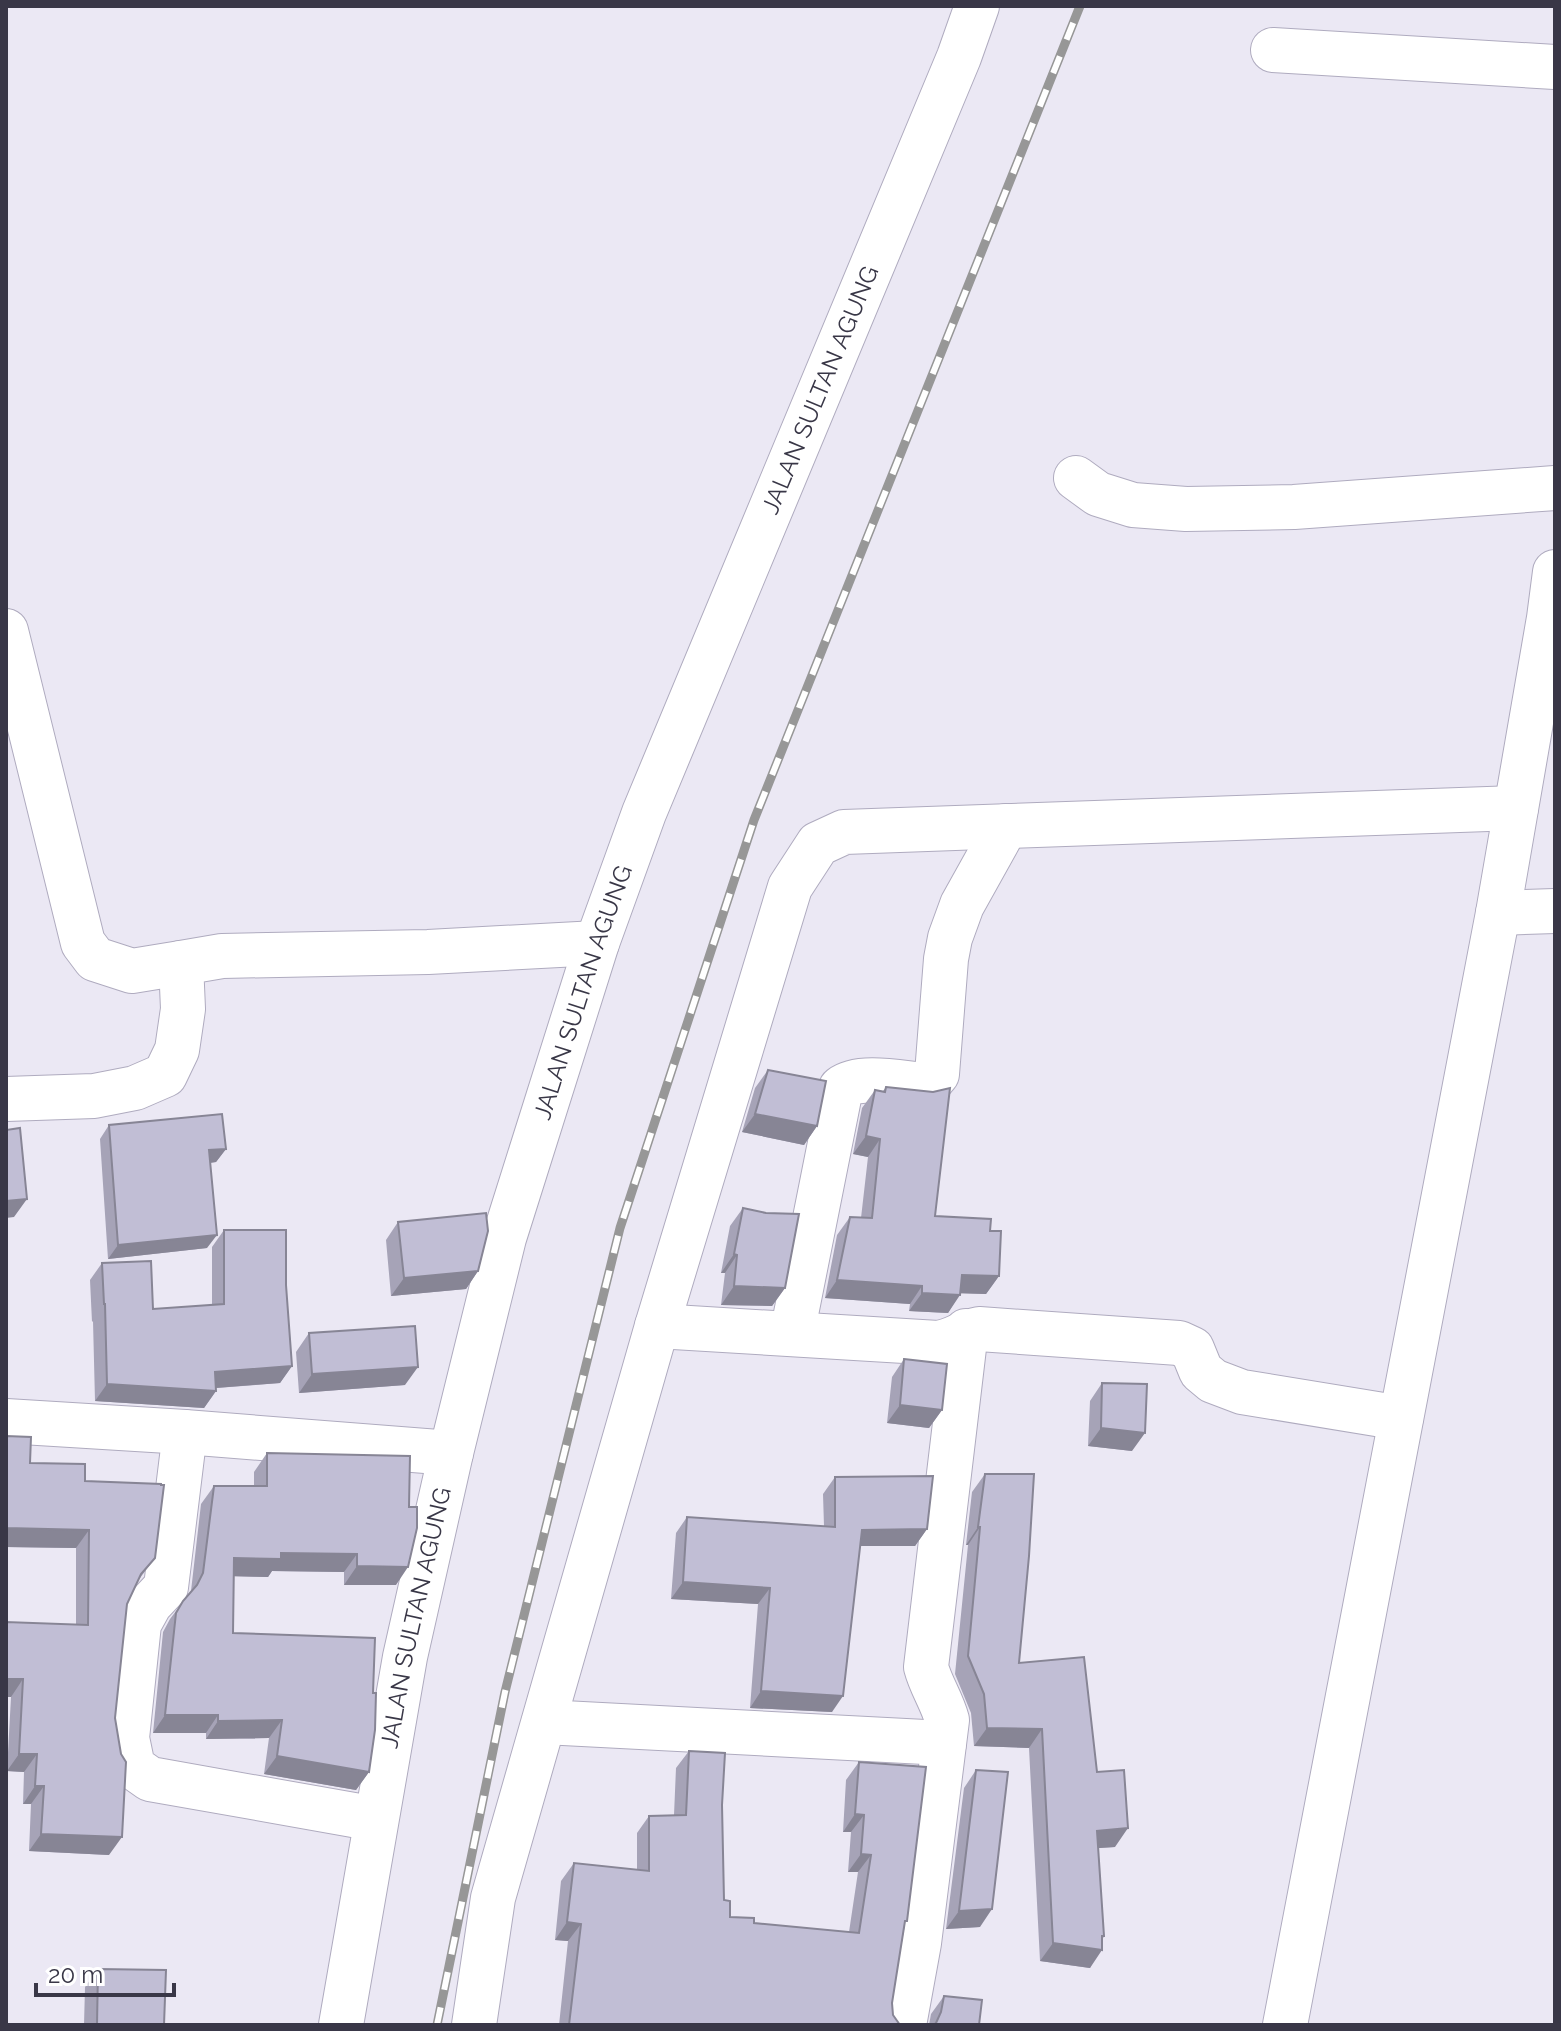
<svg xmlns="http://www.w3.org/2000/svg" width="1561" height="2031" font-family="Raleway,sans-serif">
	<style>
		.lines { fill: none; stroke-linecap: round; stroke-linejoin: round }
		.minor-casing { stroke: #afabbf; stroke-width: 46 }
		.minor { stroke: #fff; stroke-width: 44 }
		.rail-casing { stroke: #979797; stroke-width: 9 }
		.rail { stroke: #fff; stroke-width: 6; stroke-dasharray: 18; stroke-linecap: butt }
		.wall { fill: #a6a3b7 }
		.shaded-wall { fill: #878595 }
		.building { fill: #c1bed5; stroke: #878595; stroke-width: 2 }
		.labels { text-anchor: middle; stroke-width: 6; stroke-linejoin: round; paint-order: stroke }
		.street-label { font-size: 24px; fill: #393747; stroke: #fff }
	</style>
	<rect width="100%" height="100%" fill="#ebe8f4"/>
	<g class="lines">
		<defs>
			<g id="minor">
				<path d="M 1273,50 L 1555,67"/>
				<path d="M 1076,478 L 1098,494 L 1133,505 L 1186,509 L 1294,507 L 1555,488"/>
				<path d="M 6,631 L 83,943 L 95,959 L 132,971 L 181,963"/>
				<path d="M 1498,913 L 1555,911"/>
				<path d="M 6,1099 L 94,1096 L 135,1088 L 165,1075 L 177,1050 L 183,1009 L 181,963 L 222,956 L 428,952 L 597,943"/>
				<path d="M 657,1326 L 938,1343 C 953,1341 963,1332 979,1329 L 1179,1343 L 1192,1349 L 1201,1371 L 1213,1381 L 1242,1392 L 1401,1418"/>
				<path d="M 792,1334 L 841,1088 C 859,1074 901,1083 923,1085 L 931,1081 L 937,1074 L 946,959 L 950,938 L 962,905 L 1006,826"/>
				<path d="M 6,1421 L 185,1432 L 451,1453"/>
				<path d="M 185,1432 L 166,1587 L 150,1604 L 139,1624 L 127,1738 L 133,1767 L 150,1779 L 376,1819"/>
				<path d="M 544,1722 L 944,1743"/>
				<path id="s1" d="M 341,2025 L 405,1657 L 451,1453 L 504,1238 L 597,943 L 644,813 L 959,57 L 977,6"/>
				<path d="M 474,2025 L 493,1898 L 657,1326 L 790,887 L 818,844 L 844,832 L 1516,808"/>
				<path d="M 904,2025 L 919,1943 L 947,1720 C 942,1701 931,1686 926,1667 L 966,1331"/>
				<path d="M 1285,2025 L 1498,913 L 1549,618 L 1555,572"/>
			</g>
		</defs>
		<!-- minor casing -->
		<use href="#minor" class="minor-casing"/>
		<!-- minor -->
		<use href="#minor" class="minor"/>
		<defs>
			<path id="rail" d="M 437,2025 L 505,1692 L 620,1228 L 754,820 L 1080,6"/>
		</defs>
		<!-- rail casing -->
		<use href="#rail" class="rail-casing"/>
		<!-- rail -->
		<use href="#rail" class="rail"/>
	</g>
	<!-- wall -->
	<path class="wall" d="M 768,1070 L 817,1126 L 804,1145 L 742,1132 L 755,1088 Z
		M 886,1087 L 935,1216 L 990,1231 L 999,1276 L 986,1294 L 960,1293 L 948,1313 L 909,1311 L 910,1304 L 825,1298 L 837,1235 L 850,1217 L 861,1218 L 868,1157 L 853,1154 L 862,1108 L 875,1090 L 883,1091 Z
		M 109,1125 L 226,1149 L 216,1162 L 210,1163 L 207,1248 L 108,1259 L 100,1139 Z
		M 743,1208 L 785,1288 L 772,1306 L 721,1305 L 725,1273 L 721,1273 L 730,1226 Z
		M 398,1222 L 478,1271 L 466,1289 L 391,1296 L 386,1240 Z
		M 224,1230 L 286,1285 L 292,1366 L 280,1383 L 216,1388 L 216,1391 L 204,1408 L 95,1401 L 93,1321 L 92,1322 L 90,1280 L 102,1263 L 153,1309 L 212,1305 L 212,1247 Z
		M 309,1333 L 405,1385 L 299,1393 L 296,1352 Z
		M 904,1359 L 942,1410 L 929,1428 L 887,1423 L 892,1377 Z
		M 1102,1383 L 1132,1451 L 1088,1446 L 1090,1401 Z
		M 6,1436 L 30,1463 L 85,1481 L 155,1558 L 137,1582 L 127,1604 L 115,1718 L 109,1855 L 29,1851 L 31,1804 L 23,1804 L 24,1772 L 7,1771 L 11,1697 L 6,1697 L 76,1624 L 76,1548 L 6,1547 Z
		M 267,1453 L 396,1585 L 344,1585 L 344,1572 L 272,1571 L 268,1577 L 234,1576 L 233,1633 L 369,1772 L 356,1790 L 264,1774 L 269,1738 L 206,1739 L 206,1733 L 153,1733 L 163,1632 L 170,1619 L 191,1591 L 201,1504 L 214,1486 L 254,1486 L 254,1472 Z
		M 985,1474 L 1019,1663 L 1097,1772 L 1115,1847 L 1098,1848 L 1104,1936 L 1090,1968 L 1040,1961 L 1029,1748 L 974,1746 L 971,1713 L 955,1674 L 968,1545 L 966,1545 L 972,1492 Z
		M 835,1477 L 927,1529 L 915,1546 L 860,1546 L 832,1712 L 750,1708 L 758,1604 L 671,1599 L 676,1533 L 687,1517 L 824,1526 L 823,1494 Z
		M 689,1751 L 722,1805 L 724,1900 L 730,1917 L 754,1923 L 849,1932 L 858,1872 L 848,1872 L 851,1832 L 843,1832 L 846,1780 L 859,1762 L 905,1924 L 892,2003 L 893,2015 L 900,2025 L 559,2025 L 568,1941 L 555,1940 L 561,1881 L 574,1863 L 637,1870 L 637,1833 L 649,1816 L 674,1815 L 676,1768 Z
		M 976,1770 L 980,1927 L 946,1929 L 964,1788 Z
		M 98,1969 L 164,2025 L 84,2025 L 85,1987 Z
		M 944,1996 L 979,2025 L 929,2025 L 931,2014 Z"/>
	<!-- shaded-wall -->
	<path class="shaded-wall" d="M 755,1114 L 817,1126 L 804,1145 L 742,1132 Z
		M 866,1136 L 880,1139 L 868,1157 L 853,1154 Z
		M 226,1149 L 216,1162 L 200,1164 L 209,1150 Z
		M 27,1199 L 14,1217 L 6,1218 L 6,1201 Z
		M 217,1235 L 207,1248 L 108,1259 L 118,1245 Z
		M 734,1254 L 737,1255 L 725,1273 L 721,1273 Z
		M 478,1271 L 466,1289 L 391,1296 L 404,1278 Z
		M 962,1275 L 999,1276 L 986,1294 L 949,1293 Z
		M 837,1280 L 922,1286 L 910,1304 L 825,1298 Z
		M 734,1286 L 785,1288 L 772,1306 L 721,1305 Z
		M 922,1293 L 960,1295 L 948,1313 L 909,1311 Z
		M 292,1366 L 280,1383 L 203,1389 L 215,1372 Z
		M 418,1367 L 405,1385 L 299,1393 L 312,1374 Z
		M 107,1384 L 216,1391 L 204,1408 L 95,1401 Z
		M 900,1405 L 942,1410 L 929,1428 L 887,1423 Z
		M 1101,1428 L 1145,1433 L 1132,1451 L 1088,1446 Z
		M 978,1527 L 980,1527 L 968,1545 L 966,1545 Z
		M 6,1528 L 89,1530 L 76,1548 L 6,1547 Z
		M 927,1529 L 915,1546 L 850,1546 L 862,1530 Z
		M 281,1553 L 357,1554 L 344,1572 L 272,1571 L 268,1577 L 221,1576 L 234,1558 Z
		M 357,1566 L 408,1567 L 396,1585 L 344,1585 Z
		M 683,1582 L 770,1588 L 758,1604 L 671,1599 Z
		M 6,1679 L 23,1679 L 11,1697 L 6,1697 Z
		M 761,1691 L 843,1696 L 832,1712 L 750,1708 Z
		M 165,1715 L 218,1715 L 206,1733 L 153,1733 Z
		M 282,1720 L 269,1738 L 206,1739 L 218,1721 Z
		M 987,1728 L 1042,1729 L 1029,1748 L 974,1746 Z
		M 19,1754 L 37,1754 L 24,1772 L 7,1771 Z
		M 277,1756 L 369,1772 L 356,1790 L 264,1774 Z
		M 35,1786 L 44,1786 L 31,1804 L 23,1804 Z
		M 855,1814 L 864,1815 L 851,1832 L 843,1832 Z
		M 1128,1828 L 1115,1847 L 1084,1849 L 1097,1831 Z
		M 41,1834 L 122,1837 L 109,1855 L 29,1851 Z
		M 861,1854 L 871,1855 L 858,1872 L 848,1872 Z
		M 992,1909 L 980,1927 L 946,1929 L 959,1911 Z
		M 567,1922 L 581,1924 L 568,1941 L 555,1940 Z
		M 1104,1936 L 1095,1949 L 1102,1950 L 1090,1968 L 1040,1961 L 1053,1943 Z"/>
	<!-- building -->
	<path class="building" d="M 768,1070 L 826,1081 L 817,1126 L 755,1114 Z
		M 886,1087 L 933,1092 L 950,1088 L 935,1216 L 991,1219 L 990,1231 L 1001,1231 L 999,1276 L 962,1275 L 960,1295 L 922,1293 L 922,1286 L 837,1280 L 850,1217 L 872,1218 L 880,1139 L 866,1136 L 875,1090 L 885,1092 Z
		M 222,1114 L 226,1149 L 209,1150 L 217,1235 L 118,1245 L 109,1125 Z
		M 20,1128 L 27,1199 L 6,1201 L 6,1130 Z
		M 743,1208 L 766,1213 L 799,1214 L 785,1288 L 734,1286 L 737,1255 L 734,1254 Z
		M 486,1213 L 488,1231 L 478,1271 L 404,1278 L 398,1222 Z
		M 224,1230 L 286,1230 L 286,1285 L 292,1366 L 215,1372 L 216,1391 L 107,1384 L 105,1304 L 104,1304 L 102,1263 L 151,1261 L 153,1309 L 224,1304 Z
		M 415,1326 L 418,1367 L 312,1374 L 309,1333 Z
		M 904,1359 L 947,1364 L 942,1410 L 900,1405 Z
		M 1102,1383 L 1147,1384 L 1145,1433 L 1101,1428 Z
		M 6,1436 L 31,1437 L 30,1463 L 85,1464 L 85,1481 L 161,1484 L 161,1485 L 164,1485 L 155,1558 L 141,1574 L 127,1604 L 115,1718 L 121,1754 L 126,1762 L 122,1837 L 41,1834 L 44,1786 L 35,1786 L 37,1754 L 19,1754 L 23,1679 L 6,1679 L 6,1622 L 88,1625 L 89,1530 L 6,1528 Z
		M 267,1453 L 410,1456 L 409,1507 L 417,1507 L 417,1528 L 408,1567 L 357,1566 L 357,1554 L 281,1553 L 281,1559 L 234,1558 L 233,1633 L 375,1638 L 373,1693 L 376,1693 L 375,1730 L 369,1772 L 277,1756 L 282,1720 L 218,1721 L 218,1715 L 165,1715 L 176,1613 L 183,1601 L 197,1585 L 203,1573 L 214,1486 L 267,1486 Z
		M 985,1474 L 1034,1474 L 1029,1556 L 1019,1663 L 1084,1657 L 1097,1772 L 1124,1770 L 1128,1828 L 1097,1831 L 1104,1936 L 1102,1936 L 1102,1950 L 1053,1943 L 1042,1729 L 987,1728 L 984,1694 L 968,1656 L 980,1527 L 978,1527 Z
		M 933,1476 L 927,1529 L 862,1530 L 843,1696 L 761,1691 L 770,1588 L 683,1582 L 687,1517 L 835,1527 L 835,1477 Z
		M 689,1751 L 725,1753 L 722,1805 L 724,1900 L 730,1901 L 730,1917 L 754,1918 L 754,1923 L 859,1933 L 871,1855 L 861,1854 L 864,1815 L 855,1814 L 859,1762 L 926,1767 L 907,1921 L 905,1921 L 892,2003 L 893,2015 L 900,2025 L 569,2025 L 581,1924 L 567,1922 L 574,1863 L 649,1871 L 649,1816 L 686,1815 Z
		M 976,1770 L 1008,1772 L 992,1909 L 959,1911 Z
		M 98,1969 L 166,1970 L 164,2025 L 97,2025 Z
		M 944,1996 L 982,2000 L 979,2025 L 933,2025 L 936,2023 L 941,2012 Z"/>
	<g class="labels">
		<!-- street labels -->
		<g class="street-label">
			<text dy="8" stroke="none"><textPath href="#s1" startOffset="1710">JALAN SULTAN AGUNG</textPath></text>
			<text dy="8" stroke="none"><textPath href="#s1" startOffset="1062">JALAN SULTAN AGUNG</textPath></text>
			<text dy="8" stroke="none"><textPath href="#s1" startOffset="414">JALAN SULTAN AGUNG</textPath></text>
		</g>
	</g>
	<!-- border -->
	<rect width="1561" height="2031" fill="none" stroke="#393747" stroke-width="16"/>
	<!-- scale -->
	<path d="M36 1983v12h138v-12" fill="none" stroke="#393747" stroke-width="4"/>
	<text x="48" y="1983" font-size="24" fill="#393747" stroke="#ffffff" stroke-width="6" paint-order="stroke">20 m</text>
</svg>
